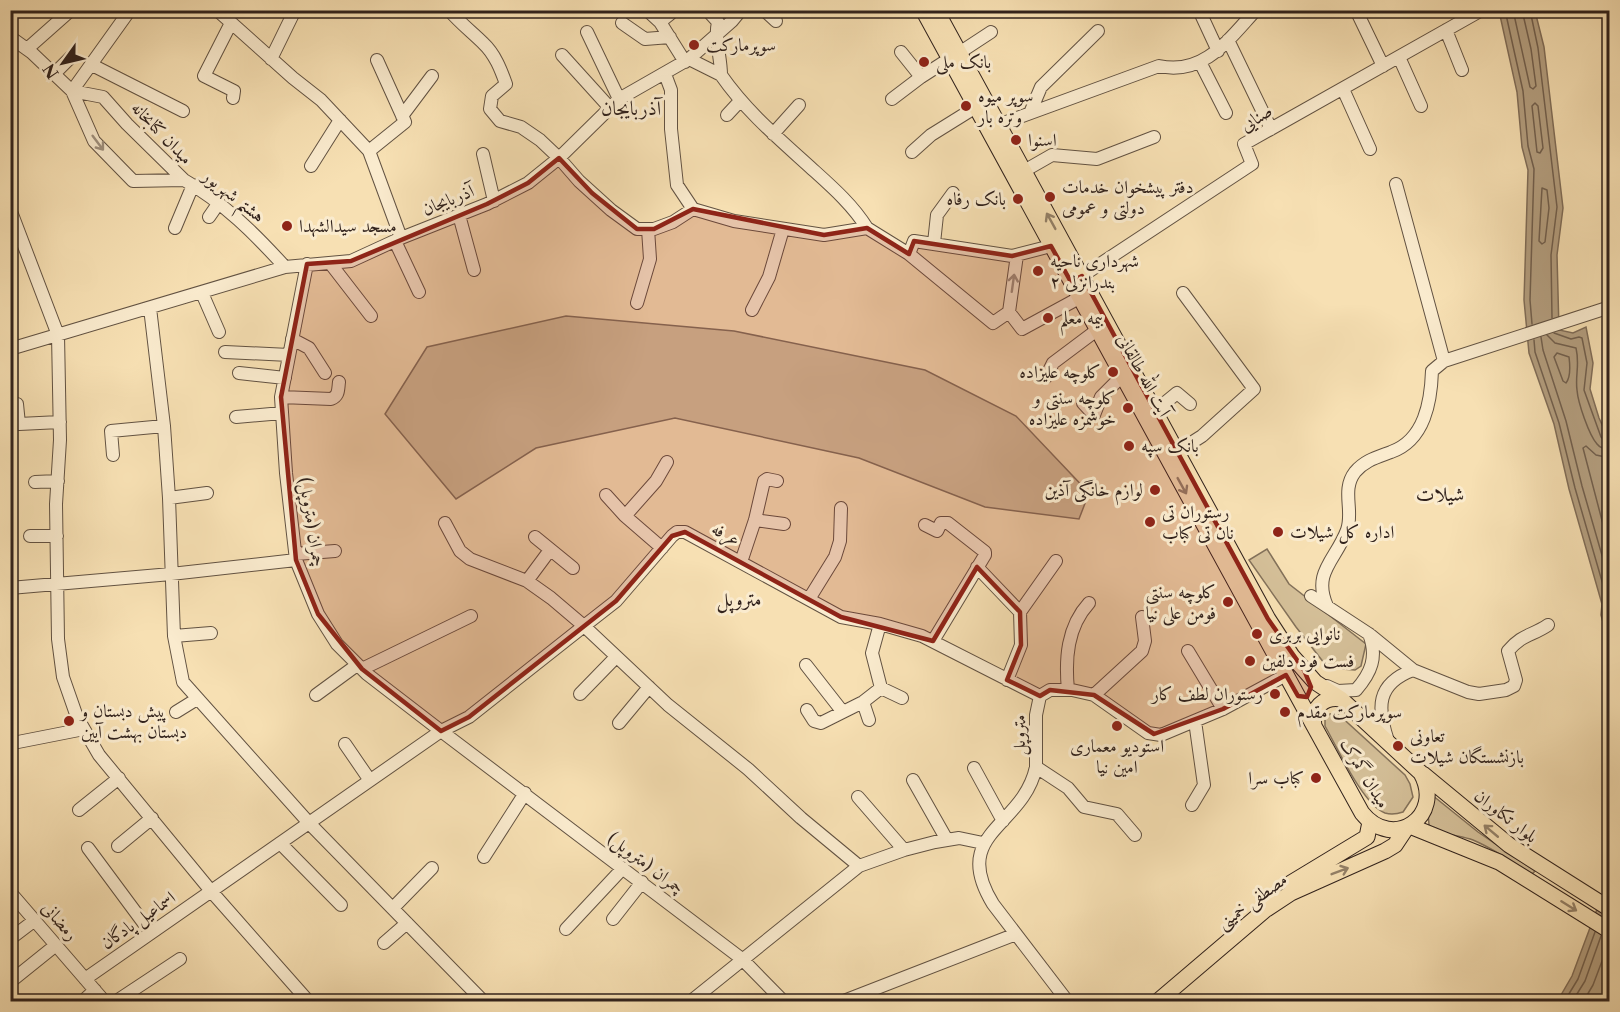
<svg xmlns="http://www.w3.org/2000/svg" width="1620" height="1012" font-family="'Libre Caslon Text',Amiri,serif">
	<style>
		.green { fill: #d5c099; stroke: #83715a; stroke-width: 1.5 }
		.water { fill: #b49f80; stroke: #806d58; stroke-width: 1.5 }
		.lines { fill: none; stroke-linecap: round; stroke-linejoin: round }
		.shore { stroke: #72604e; stroke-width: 1.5 }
		.minor-casing { stroke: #625242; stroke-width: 14 }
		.major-casing { stroke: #31221c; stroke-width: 17 }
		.minor { stroke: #faebce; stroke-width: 12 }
		.major { stroke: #f7e0b3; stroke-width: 15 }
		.oneway { stroke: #a0917e }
		.oneway2 { stroke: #948168 }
		.marked { fill: #8f2418; fill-opacity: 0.2; stroke: #8f2418; stroke-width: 4.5; stroke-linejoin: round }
		.poi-dot { fill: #8f2418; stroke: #faebce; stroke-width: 2 }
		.labels { text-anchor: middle; stroke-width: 6; stroke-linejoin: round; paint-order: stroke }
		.poi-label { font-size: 18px; fill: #31221c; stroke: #faebce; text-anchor: start }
		.street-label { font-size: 18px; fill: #31221c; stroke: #faebce }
		.neighbourhood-label { font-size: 20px; fill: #31221c; stroke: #faebce }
	</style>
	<rect width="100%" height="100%" fill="#f7e0b3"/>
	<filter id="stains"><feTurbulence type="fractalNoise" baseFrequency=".00333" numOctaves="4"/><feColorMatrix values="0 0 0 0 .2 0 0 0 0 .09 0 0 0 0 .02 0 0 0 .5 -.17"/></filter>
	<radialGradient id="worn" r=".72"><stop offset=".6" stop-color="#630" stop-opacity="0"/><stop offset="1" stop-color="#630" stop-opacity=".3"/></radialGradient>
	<!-- green -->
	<path class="green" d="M 566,316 L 734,331 L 925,370 L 1016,416 L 1089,493 L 1079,519 L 985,507 L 859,458 L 675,418 L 536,448 L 456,499 L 385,414 L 427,347 Z
		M 1267,549 L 1289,584 L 1366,644 L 1361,666 L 1355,670 L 1328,668 L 1296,627 L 1249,560 Z
		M 1330,714 L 1338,714 L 1405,775 L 1410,784 L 1413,797 L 1403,812 C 1397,814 1392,815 1385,813 C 1363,805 1337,747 1325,726 L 1325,719 Z
		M 1432,795 L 1478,832 L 1535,871 L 1531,875 C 1513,862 1494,849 1473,840 C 1459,835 1439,835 1429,825 L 1428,812 Z"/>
	<!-- water -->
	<path class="water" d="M 1499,11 L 1535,11 L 1544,47 L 1563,208 L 1557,255 L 1559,330 L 1573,333 L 1586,327 L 1593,363 L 1590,389 L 1599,418 L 1609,440 L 1609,645 L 1601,615 L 1602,604 L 1569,489 L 1554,424 L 1529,353 L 1524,300 L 1528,170 L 1522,147 L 1517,92 Z
		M 1609,877 L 1609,1001 L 1557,1002 L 1572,976 Z"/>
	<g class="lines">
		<!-- shore -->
		<path class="shore" d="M 1505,10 L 1523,91 L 1528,146 L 1534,169 L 1530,300 L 1532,324
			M 1513,10 L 1530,87 L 1533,89 L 1536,86 L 1531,49 L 1522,10
			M 1530,10 L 1538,48 L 1557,207 L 1551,255 L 1552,318
			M 1535,103 L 1538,106 L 1543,148 L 1540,153 L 1537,152 L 1532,106 Z
			M 1542,188 L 1547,190 L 1549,208 L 1545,242 L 1542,244 L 1539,241 Z
			M 1554,333 L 1571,339 L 1579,337 L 1582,338 L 1587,363 L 1584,390 L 1601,437 L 1605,441 L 1610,441
			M 1547,335 L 1555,343 L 1576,348 C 1580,365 1575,375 1577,390 C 1578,403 1589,435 1597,444 C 1600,448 1604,449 1610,449
			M 1541,337 L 1543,350 L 1566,421 L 1582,486 L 1610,583
			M 1534,340 L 1535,352 L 1559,423 L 1575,488 L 1608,602 L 1610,624
			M 1557,353 L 1569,357 C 1570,365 1571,377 1566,383 L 1563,381 L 1554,357 Z
			M 1610,458 L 1596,455 L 1586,446 L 1583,448 L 1610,551
			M 1564,1002 L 1578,979 L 1595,932
			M 1572,1002 L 1585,981 L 1601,936
			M 1583,1002 L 1593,985 L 1610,940"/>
		<defs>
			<path id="minor" d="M 217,10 L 293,78 L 321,100 L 369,151 L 401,238
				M 449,10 C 460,23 472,32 483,43 C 495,54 501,70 506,84 L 492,96 L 490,109 L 500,121 L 521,127 L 540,140 L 559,158 L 579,181 L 611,210 L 637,229 L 654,229 L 673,222 L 693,209 L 734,221 L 824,235 L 867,228 L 909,254 L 993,323 L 1009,312
				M 647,10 L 660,22 L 685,62
				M 707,10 L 718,22 C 714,40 721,56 721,75
				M 764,10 L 776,21
				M 1199,10 L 1218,51
				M 1356,10 L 1383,66
				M 660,22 L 670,14 L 667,10
				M 231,23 L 204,76 L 234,91 L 233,98
				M 622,23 L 645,39 L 670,37
				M 1446,30 L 1462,70
				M 587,32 L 619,99
				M 10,37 L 31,52 L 72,91 L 94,141 L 133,181 L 184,180 L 127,124 L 103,97 L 72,91
				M 1228,40 L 1271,129
				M 27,49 L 71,10
				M 901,52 L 921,77
				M 959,53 L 991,32
				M 562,55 L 610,108
				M 1399,57 L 1421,106
				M 271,59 L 295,10
				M 689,59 L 721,75
				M 1200,62 L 1226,113
				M 92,65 L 183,111
				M 54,74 L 71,57
				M 665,74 L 671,90 L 671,129 L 677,185 L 693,209
				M 721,75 C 746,111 778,138 810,167 C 831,186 852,204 867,228
				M 1343,89 L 1370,149
				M 72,91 L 130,10
				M 892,99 L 921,77 L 949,59
				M 1030,113 L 1041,87 L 1098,31
				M 727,115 L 740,101
				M 402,116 L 432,76
				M 998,125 L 1159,66 C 1204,76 1229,39 1256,10
				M 773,134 L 799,105
				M 369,151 L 405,122 L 377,60
				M 912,152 L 931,135 L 976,107
				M 483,154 L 494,201
				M 311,166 L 340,120
				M 1024,171 L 1052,155 L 1097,159 L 1154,137
				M 184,180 C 223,202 255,234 285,267
				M 10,209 L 58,335 L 60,440 L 56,504 L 58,639 L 63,677 L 77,717 L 99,755 L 211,891 L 309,1002
				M 459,215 L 474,270
				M 209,217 L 218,204
				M 175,228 L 193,185
				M 395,241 L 419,292
				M 934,243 L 937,215 L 953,193
				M 909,254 L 914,241 L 1012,256 L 1051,246
				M 1017,255 L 1009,312 L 1022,329 L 1079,298
				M 330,263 L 371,316
				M 307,264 L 281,397 L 286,473 L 296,560 L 318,614 L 337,644 L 367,674 L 441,731 L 469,717 L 584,626 L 668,705 L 748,769 L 801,818 L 859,866
				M 1082,276 L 1252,164 L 1244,144 L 1480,11
				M 202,293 L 219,332
				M 637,303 L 650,259 L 648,229
				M 150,308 L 164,426 L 169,498 L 174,636 L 183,682 L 309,823 L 484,1002
				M 752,310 L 769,277 L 783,229
				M 292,339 L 309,348 L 325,373
				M 10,349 L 285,267 L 351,261 L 401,238 L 487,204 L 528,183 L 559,158 L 619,99 L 689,59 L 732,21 L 741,10
				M 225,352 L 289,355
				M 1444,361 L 1610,307
				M 239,373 L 285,378
				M 1046,377 L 1053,363 L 1097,330
				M 281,397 L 331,399 C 339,396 338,390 339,382
				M 1083,403 L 1094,415 L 1101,397 L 1122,376
				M 17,404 L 19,424 L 60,422
				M 1155,411 L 1177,393 L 1190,404
				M 236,417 L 282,413
				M 1177,452 L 1202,436 L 1254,389 L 1183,293
				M 113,455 L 111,431 L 164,426
				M 35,482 L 58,481
				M 606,495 L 625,516 L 662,548
				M 169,498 L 207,493
				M 625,516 L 656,481 L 667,462
				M 755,520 L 784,524
				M 445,523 L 460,551 L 470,559 L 527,581 L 551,598 L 584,626 L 616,601 L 672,536 L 677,532 L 685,532 L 841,617 L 880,624 L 922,636 L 1040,696
				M 925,525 L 937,531 L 941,523 L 948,523 L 985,552 L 985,555 L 933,641
				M 30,536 L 57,536
				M 535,537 L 573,568
				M 296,554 L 335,551
				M 741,562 L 755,520 L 764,481 L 767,479 L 777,481
				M 977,567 L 1020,612
				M 527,581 L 550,550
				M 10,588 L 171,574 L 296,560
				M 1311,596 L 1369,634 L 1413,670 L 1468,692 L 1479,694 L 1506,690 L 1514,686 L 1516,680 L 1508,651 C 1522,634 1532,636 1548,625
				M 809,599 L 835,557 L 840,541 L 841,508
				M 1327,606 C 1312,572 1336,560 1347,530 C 1354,511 1341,490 1355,472 C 1365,460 1378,457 1391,452 C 1425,440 1431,401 1432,371 L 1444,361 L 1396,184
				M 174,636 L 211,633
				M 1188,651 L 1223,709
				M 806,665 L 842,711
				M 362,669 L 471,616
				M 1007,680 L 1021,645 L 1020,612 L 1056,561
				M 1327,686 L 1338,691 L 1356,690 C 1371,673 1378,657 1369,634
				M 881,688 L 902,698
				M 1068,690 C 1065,659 1067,627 1089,603
				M 580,694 L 616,657
				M 316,695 L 357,665
				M 1094,695 L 1142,651 L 1145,641 L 1142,617
				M 863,702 L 869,720
				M 807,710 L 814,721 L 821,723 L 863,702 L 881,688 L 872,653 L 880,624
				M 176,712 L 197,699
				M 619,723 L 649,687
				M 1388,741 C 1377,708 1376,684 1413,670
				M 18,742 L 84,729
				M 345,744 L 369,779
				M 1036,767 L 1068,788 L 1084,807 L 1117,814 L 1135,835
				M 974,768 L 1003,821
				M 913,780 L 947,840
				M 858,797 L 904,850
				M 1192,805 L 1204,785 L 1195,721
				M 79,810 L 119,778
				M 280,843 L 341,905
				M 118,846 L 152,818
				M 88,848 L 151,933
				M 484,857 L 525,793
				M 10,892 L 105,1002
				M 393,908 L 432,868
				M 613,919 L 642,882
				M 566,929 L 623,868
				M 10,939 L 35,920
				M 384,943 L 407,923
				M 85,979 L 441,731 L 742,959 L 784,1002
				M 10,982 L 56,945
				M 82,1002 L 95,990
				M 115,1002 L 180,959
				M 690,1002 L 859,866 L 904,850 L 935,842 L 959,838 L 983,843
				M 841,1002 L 1016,934
				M 1068,1002 L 993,904 C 949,832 1023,828 1036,767 L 1036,715 L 1040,696 L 1050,690 L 1072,690 L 1094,695 L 1148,733 L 1161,735 L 1223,709 L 1286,675"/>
			<path id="major" d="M 923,10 L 1314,726
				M 936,10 L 1268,619 L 1292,656 L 1315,682 L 1341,699 L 1421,773 C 1445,816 1393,852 1362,813 L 1314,726 C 1311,709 1323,696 1341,699
				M 1423,774 L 1509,845 L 1610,909
				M 1410,826 L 1499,862 L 1610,931
				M 1291,883 L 1367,837 L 1370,822
				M 1157,1002 L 1265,910 L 1291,893 L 1385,851 L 1395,845 L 1407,827"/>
		</defs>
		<!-- minor casing -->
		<use href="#minor" class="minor-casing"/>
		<!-- major casing -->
		<use href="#major" class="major-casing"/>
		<!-- minor -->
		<use href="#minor" class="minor"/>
		<!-- major -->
		<use href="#major" class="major"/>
	</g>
	<!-- one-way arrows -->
	<defs><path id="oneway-shaft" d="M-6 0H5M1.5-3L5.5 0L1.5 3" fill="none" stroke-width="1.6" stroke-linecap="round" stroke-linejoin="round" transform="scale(1.5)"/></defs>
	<g class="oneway">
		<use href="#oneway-shaft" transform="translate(98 143) rotate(53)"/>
		<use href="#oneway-shaft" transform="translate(1013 283) rotate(-82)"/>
	</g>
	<g class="oneway2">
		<use href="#oneway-shaft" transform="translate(1051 221) rotate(-119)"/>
		<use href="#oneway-shaft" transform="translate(1182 486) rotate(61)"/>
		<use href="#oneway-shaft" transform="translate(1491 831) rotate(-140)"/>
		<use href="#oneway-shaft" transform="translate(1340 871) rotate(-21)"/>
		<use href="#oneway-shaft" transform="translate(1569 906) rotate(32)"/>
	</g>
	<!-- marked area -->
	<path class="marked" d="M 559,158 L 592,193 L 637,229 L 654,229 L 693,209 L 824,235 L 867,228 L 909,254 L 914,241 L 1012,256 L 1051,246 L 1071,282 L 1082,276 L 1268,619 L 1304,670 L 1311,687 L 1307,697 L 1298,696 L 1286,675 L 1223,709 L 1154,734 L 1094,695 L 1050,690 L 1040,696 L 1007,680 L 1021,645 L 1020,612 L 977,567 L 933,641 L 841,617 L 685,532 L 672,536 L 616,601 L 469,717 L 441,731 L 362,669 L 318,614 L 296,560 L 281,397 L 307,264 L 351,261 L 487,204 L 528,183 Z"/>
	<!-- markers -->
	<g class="poi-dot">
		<circle cx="694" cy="45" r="6"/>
		<circle cx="924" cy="62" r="6"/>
		<circle cx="966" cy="106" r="6"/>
		<circle cx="1016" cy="140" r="6"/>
		<circle cx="1050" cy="197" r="6"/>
		<circle cx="1018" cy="199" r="6"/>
		<circle cx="287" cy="226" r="6"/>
		<circle cx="1038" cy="271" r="6"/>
		<circle cx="1048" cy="318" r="6"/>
		<circle cx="1113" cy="372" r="6"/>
		<circle cx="1128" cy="408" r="6"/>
		<circle cx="1129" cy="446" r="6"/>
		<circle cx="1155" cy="490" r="6"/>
		<circle cx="1150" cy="522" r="6"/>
		<circle cx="1278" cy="532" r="6"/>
		<circle cx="1228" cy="602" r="6"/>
		<circle cx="1257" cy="634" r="6"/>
		<circle cx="1250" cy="661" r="6"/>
		<circle cx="1275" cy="694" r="6"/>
		<circle cx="1285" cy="712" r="6"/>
		<circle cx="69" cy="721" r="6"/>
		<circle cx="1117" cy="726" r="6"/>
		<circle cx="1398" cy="746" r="6"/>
		<circle cx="1316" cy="778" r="6"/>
	</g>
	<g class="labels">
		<!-- poi labels -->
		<g class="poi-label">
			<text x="706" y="51">سوپرمارکت</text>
			<text x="936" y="68">بانک ملی</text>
			<text x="978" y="102">سوپر میوه<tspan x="978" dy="21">وتره بار</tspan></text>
			<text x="1028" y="146">اسنوا</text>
			<text x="1062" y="193">دفتر پیشخوان خدمات<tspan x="1062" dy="21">دولتی و عمومی</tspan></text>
			<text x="1006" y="205" text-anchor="end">بانک رفاه</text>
			<text x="299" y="232">مسجد سیدالشهدا</text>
			<text x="1050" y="267">شهرداری ناحیه<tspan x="1050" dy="21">۲ بندرانزلی</tspan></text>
			<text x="1060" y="324">بیمه معلم</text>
			<text x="1101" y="378" text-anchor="end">کلوچه علیزاده</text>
			<text x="1116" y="404" text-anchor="end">کلوچه سنتی و<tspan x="1116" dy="21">خوشمزه علیزاده</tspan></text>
			<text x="1141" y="452">بانک سپه</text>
			<text x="1143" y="496" text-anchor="end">لوازم خانگی آذین</text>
			<text x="1162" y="518">رستوران تی<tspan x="1162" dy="21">نان تی کباب</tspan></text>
			<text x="1290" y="538">اداره کل شیلات</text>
			<text x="1216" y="598" text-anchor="end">کلوچه سنتی<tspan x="1216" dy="21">فومن علی نیا</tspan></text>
			<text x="1269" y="640">نانوایی بربری</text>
			<text x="1262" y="667">فست فود دلفین</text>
			<text x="1263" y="700" text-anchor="end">رستوران لطف کار</text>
			<text x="81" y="717">پیش دبستان و<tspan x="81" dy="21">دبستان بهشت آیین</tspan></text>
			<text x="1297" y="718">سوپرمارکت مقدم</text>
			<text x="1410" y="742">تعاونی<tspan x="1410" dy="21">بازنشستگان شیلات</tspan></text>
			<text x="1117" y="752" text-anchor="middle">استودیو معماری<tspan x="1117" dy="21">امین نیا</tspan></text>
			<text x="1304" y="784" text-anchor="end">کباب سرا</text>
		</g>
		<!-- street labels -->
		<g class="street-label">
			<text transform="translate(1256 118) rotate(-33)" y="6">صنایی</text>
			<text transform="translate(162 133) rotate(46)" y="6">میدان کتابخانه</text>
			<text transform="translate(234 196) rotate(38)" y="6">هشتم شهریور</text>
			<text transform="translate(448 200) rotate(-22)" y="6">آذربایجان</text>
			<text transform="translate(1144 375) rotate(61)" y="6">آیت الله طالقانی</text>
			<text transform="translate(312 522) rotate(81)" y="6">چمران (متروپل)</text>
			<text transform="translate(726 534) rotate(28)" y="6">عرفه</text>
			<text transform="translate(1019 735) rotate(-89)" y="6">متروپل</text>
			<text transform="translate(1365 773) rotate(59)" y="6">میدان گمرک</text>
			<text transform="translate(1506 816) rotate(38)" y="6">بلوار تکاوران</text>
			<text transform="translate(646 863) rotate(37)" y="6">چمران (متروپل)</text>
			<text transform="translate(1252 901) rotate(-36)" y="6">مصطفی خمینی</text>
			<text transform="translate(138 920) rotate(-35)" y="6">اسماعیل پادگان</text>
			<text transform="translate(60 921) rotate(49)" y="6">رمضانی</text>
		</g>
		<!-- neighbourhood labels -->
		<g class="neighbourhood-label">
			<text x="631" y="115">آذربایجان</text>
			<text x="1440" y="501">شیلات</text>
			<text x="739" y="606">متروپل</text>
		</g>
	</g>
	<!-- margin -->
	<rect width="1620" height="1012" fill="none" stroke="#f7e0b3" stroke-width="36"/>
	<rect x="12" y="12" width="1596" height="988" fill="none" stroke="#31221c" stroke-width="3"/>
	<rect x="18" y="18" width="1584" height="976" fill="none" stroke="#31221c" stroke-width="1.5"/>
	<!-- north arrow -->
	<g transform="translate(63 63) rotate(236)" stroke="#faebce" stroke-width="4.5" paint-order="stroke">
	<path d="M0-4.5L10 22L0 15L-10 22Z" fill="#31221c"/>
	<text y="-9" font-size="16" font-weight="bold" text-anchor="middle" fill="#31221c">N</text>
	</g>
	<rect width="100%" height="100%" filter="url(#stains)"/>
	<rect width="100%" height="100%" fill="url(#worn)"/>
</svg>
